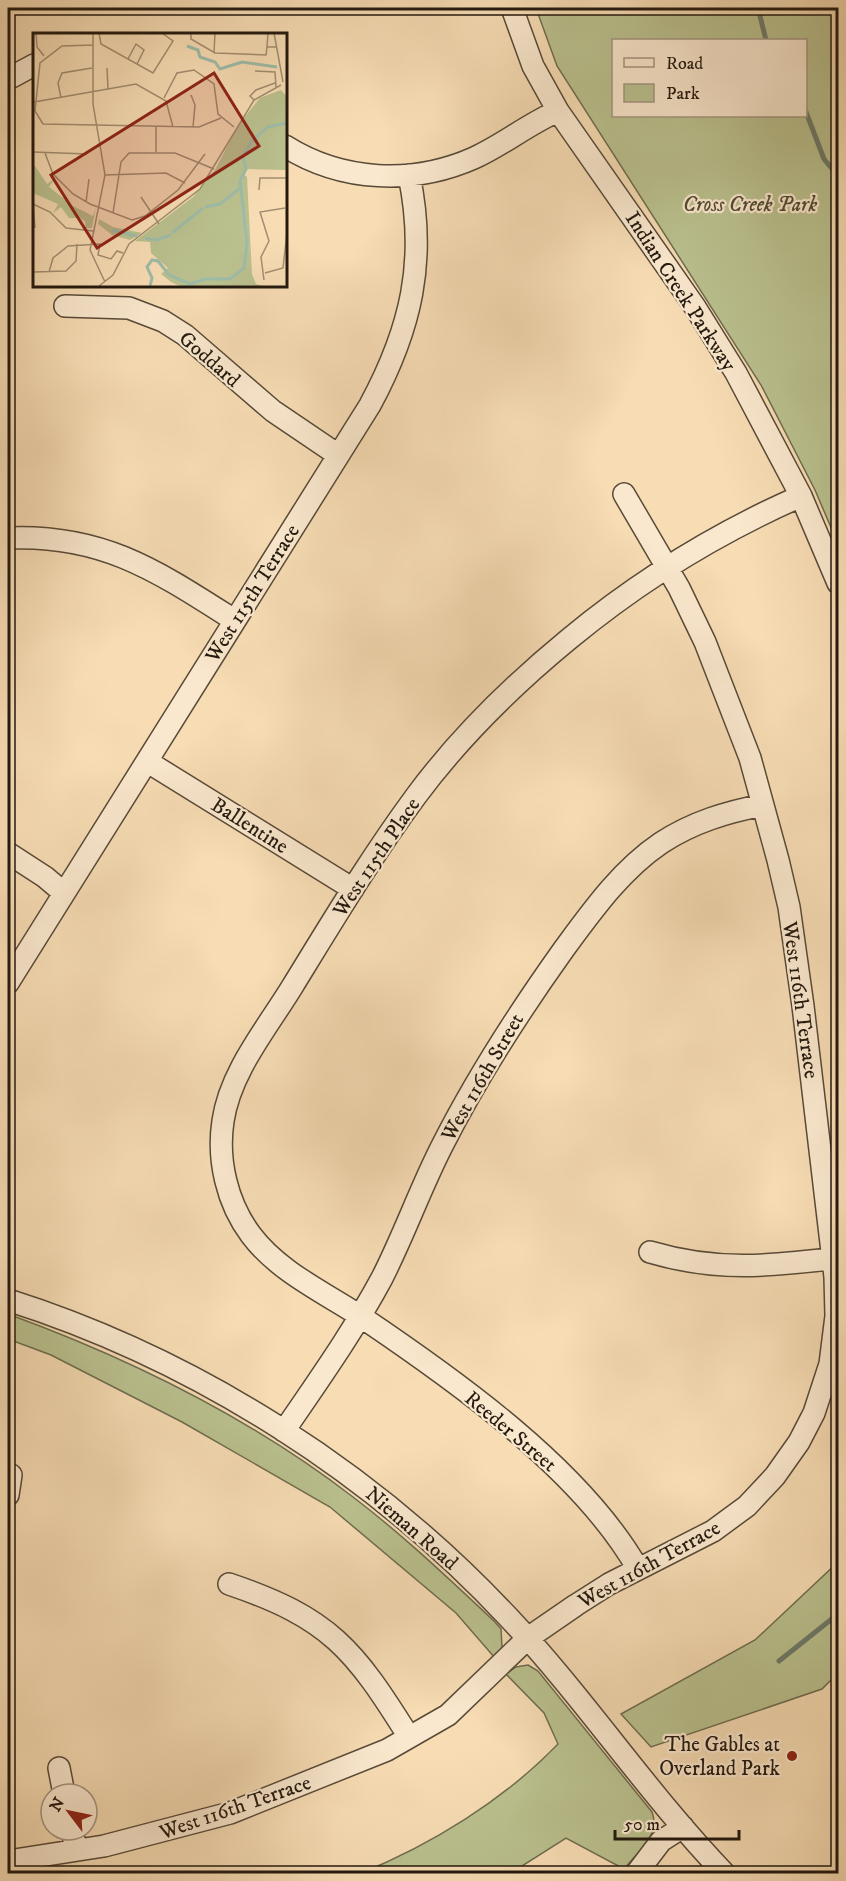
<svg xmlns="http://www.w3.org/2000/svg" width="846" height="1881" font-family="'IM FELL DW Pica',serif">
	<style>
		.green { fill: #bac18f; stroke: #6e6d4f; stroke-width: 1.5; fill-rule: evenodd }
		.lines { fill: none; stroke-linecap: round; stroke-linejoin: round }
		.stream { stroke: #6d7b6b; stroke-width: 5 }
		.minor-casing { stroke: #584a38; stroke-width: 24 }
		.minor { stroke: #fae8ce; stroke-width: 21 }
		.poi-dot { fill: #8f2418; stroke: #fae8ce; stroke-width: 2 }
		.labels { text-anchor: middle; stroke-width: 4.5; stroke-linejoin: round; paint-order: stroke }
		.park-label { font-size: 21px; font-style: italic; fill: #504b35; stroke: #fae8ce }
		.street-label { font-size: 21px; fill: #23190f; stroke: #fae8ce }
		.poi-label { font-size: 21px; fill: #23190f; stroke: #fae8ce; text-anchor: end }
		.inset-river { fill: none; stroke: #9ebca8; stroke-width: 3 }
		.inset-road { fill: none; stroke: #a28e72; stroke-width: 1.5 }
		.view { fill: #8f2418; fill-opacity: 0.15; stroke: #8f2418; stroke-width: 3 }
		.inset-edge { fill: none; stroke: #23190f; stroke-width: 3 }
	</style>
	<rect width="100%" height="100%" fill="#f7dcb4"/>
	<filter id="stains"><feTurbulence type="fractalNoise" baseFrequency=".00333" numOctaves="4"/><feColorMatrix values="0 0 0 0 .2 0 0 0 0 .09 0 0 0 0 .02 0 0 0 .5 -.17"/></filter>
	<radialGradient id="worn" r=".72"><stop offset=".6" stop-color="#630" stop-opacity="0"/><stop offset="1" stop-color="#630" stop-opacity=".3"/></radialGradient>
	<!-- green -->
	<path class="green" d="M 536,8 L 838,8 L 838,544 L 815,490 L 761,385 L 557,66 ZM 614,40 L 806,40 L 806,116 L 614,116 Z
		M 8,1314 C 131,1359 249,1417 353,1497 C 403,1535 448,1578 494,1621 L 501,1629 L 502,1647 L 495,1658 L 456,1613 L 330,1507 L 182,1422 L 51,1355 L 8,1339 Z
		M 838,1562 L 838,1673 L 822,1689 L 651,1747 L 621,1714 L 755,1640 Z
		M 528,1665 L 538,1671 L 652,1812 C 661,1835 638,1852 624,1869 L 566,1838 L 511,1873 L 359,1874 C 431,1845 504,1800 558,1744 L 544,1713 L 506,1674 L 516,1667 Z"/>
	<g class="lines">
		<!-- stream -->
		<path class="stream" d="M 761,8 L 760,16 L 766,40
			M 806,112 L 824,159 L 838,176
			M 779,1661 L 838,1614"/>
		<defs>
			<path id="minor" d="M 512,8 L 533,66 L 558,111 L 695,307 L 736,373 L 801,496 L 838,583
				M 8,79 L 34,65
				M 285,146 C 342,182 413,185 474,158 C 503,145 528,124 558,111
				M 65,306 L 129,308 L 163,321 L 185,335 L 273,411 L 338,455
				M 8,538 C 103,534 157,571 234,620
				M 148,762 L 353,889
				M 8,853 L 45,877 L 64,893
				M 8,983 L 370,405 C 411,329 427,261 409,175
				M 650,1252 C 717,1272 771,1266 838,1258
				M 8,1300 C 197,1360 375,1474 510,1619 C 586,1700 648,1794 725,1874
				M 284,1431 C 318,1381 353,1332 382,1278 C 404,1235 420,1189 442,1146 C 477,1077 519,1012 564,949 C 592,911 621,870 661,843 C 693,822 727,812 763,805
				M 8,1495 L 11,1475
				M 638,1569 C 581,1469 455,1380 360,1316 C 323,1292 278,1271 251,1235 C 227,1203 217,1160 223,1121 C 230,1072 267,1028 292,987 C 332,922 371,857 416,796 C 459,738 513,685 569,639 C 639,581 717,533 801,496
				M 229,1584 C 330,1618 354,1649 409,1737
				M 59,1768 L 64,1794
				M 72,1830 L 76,1850
				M 8,1861 L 104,1846 L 230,1813 L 387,1750 L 448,1715 L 528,1638 L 576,1605 L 609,1584 L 713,1531 L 747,1506 L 775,1476 L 799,1442 L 814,1413 L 830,1364 L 836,1316 L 835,1277 L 803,1006 L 789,907 L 778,860 L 750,758 L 705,642 L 679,588 L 624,494
				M 636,1874 L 661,1841 L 683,1827"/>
		</defs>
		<!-- minor casing -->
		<use href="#minor" class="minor-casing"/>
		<!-- minor -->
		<use href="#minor" class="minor"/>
	</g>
	<!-- markers -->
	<circle class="poi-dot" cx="792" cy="1756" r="6"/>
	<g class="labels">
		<!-- park labels -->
		<g class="park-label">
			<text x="750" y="211">Cross Creek Park</text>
		</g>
		<!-- street labels -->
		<g class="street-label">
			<text transform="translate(681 291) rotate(57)" y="7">Indian Creek Parkway</text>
			<text transform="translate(210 359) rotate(41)" y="7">Goddard</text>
			<text transform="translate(252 593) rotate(-58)" y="7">West 115th Terrace</text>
			<text transform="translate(250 825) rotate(32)" y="7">Ballentine</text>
			<text transform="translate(376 857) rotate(-56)" y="7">West 115th Place</text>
			<text transform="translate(801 1000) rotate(82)" y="7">West 116th Terrace</text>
			<text transform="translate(482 1077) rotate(-60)" y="7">West 116th Street</text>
			<text transform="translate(511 1431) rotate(40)" y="7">Reeder Street</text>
			<text transform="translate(412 1528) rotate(41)" y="7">Nieman Road</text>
			<text transform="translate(649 1564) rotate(-29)" y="7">West 116th Terrace</text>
			<text transform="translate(235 1807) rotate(-19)" y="7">West 116th Terrace</text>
		</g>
		<!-- poi labels -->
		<g class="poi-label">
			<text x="780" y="1751">The Gables at<tspan x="780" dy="24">Overland Park</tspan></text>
		</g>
	</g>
	<!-- overview -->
	<g transform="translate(33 33)">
		<rect width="254" height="254" fill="#f7dcb4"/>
		<path d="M 248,57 L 254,64 L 253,137 L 213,136 L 210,141 L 214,144 L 219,241 L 223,251 L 231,253 L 147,253 L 138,249 L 128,241 L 135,235 L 118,220 L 117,209 L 102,208 L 160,164 L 182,137 L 205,92 L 227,65 ZM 0,130 L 14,151 L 22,145 L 16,154 L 40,173 L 60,183 L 63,174 L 59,195 L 53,195 L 52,188 L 47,185 L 36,185 L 28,174 L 20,180 L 25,171 L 0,160 ZM 66,186 L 80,194 L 109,200 L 97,207 L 79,202 L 65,191 Z" fill="#bac18f"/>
		<path class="inset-river" d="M 154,13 L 165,17 L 167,24 L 182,29 L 187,36 L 209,29 L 244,34M 172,174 L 187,171 L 207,155M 79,197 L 104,203M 139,200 L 170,175M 112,205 L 123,207 L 138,202M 117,253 L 119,245 L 114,234 L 119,227 L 125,228 L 136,242 L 157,251 L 172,246 L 197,246 L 211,235 L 214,210 L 207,148 L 213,136 L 210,124 L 218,109 L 235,94 L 254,90"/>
		<path class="inset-road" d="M 3,0 L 4,14 L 11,23M 60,0 L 60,71 L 72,142 L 57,217 L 72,249M 66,0 L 68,11 L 120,40 L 140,8 L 129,0M 158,0 L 158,6 L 182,20 L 233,22 L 234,14M 235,0 L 234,14 L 244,14M 241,0 L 250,49M 60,12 L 29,13 L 7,30 L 2,78 L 10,91 L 166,94 L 188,85M 181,20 L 182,0M 95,26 L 103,11 L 111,17 L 104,31M 74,35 L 75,56M 222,38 L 242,39 L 243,54M 158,62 L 162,72 L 160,94M 28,65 L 25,50 L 29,40 L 59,35M 131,65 L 144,40 L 161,37 L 181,51 L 185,81 L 201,94M 221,67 L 217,63 L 223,57 L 242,50M 1,69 L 103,51 L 133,68 L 140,94M 123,94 L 123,119M 0,119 L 54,121M 12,120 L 20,141 L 40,161 L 57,171 L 99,187 L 112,183 L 145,157 L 172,121M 72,142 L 133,140 L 152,150M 254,150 L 254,197M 226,157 L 227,145 L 254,145M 108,164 L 126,191M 53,169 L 56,146M 0,171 L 17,179 L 33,195 L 60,198M 0,171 L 2,195M 80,180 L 88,129 L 96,120 L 142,120 L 181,136M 0,239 L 33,238 L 43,228 L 44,211M 16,239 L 20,225 L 35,213 L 67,211 L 65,222 L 78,226 L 84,218 L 90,220M 232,240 L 250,235 L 254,200M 231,247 L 228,224 L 236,208 L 227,179 L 252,175M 66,253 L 80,242 L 96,211 L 167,156 L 221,67 L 248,52"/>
		<path class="view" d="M 181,40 L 226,113 L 64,215 L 18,142 Z"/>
		<rect width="254" height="254" class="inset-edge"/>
	</g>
	<!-- margin -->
	<rect width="846" height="1881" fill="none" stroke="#f7dcb4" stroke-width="30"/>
	<rect x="9" y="9" width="828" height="1863" fill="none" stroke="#23190f" stroke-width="3"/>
	<rect x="15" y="15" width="816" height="1851" fill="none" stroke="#23190f" stroke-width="1.5"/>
	<!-- legend -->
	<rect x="612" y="39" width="195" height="78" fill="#fae8ce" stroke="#a49582" stroke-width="1.5"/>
	<rect x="624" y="58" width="30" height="9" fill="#fae8ce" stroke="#a49582" stroke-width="1.5"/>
	<text x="666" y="69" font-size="18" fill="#23190f">Road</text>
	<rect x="624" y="84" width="30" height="18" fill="#bac18f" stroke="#a49582" stroke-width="1.5"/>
	<text x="666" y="99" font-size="18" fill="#23190f">Park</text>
	<!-- north arrow -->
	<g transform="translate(69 1812) rotate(302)"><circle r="28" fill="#fae8ce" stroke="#a49582" stroke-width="1.5"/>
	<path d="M0-4.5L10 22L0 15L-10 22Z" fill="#8f2418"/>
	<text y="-9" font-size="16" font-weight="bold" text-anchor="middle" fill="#23190f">N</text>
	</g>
	<!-- scale -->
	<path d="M615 1830v9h124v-9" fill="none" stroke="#23190f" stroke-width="3"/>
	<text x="624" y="1830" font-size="18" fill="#23190f" stroke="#fae8ce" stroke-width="4.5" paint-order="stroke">50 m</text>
	<rect width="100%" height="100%" filter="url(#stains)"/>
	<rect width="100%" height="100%" fill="url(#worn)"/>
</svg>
